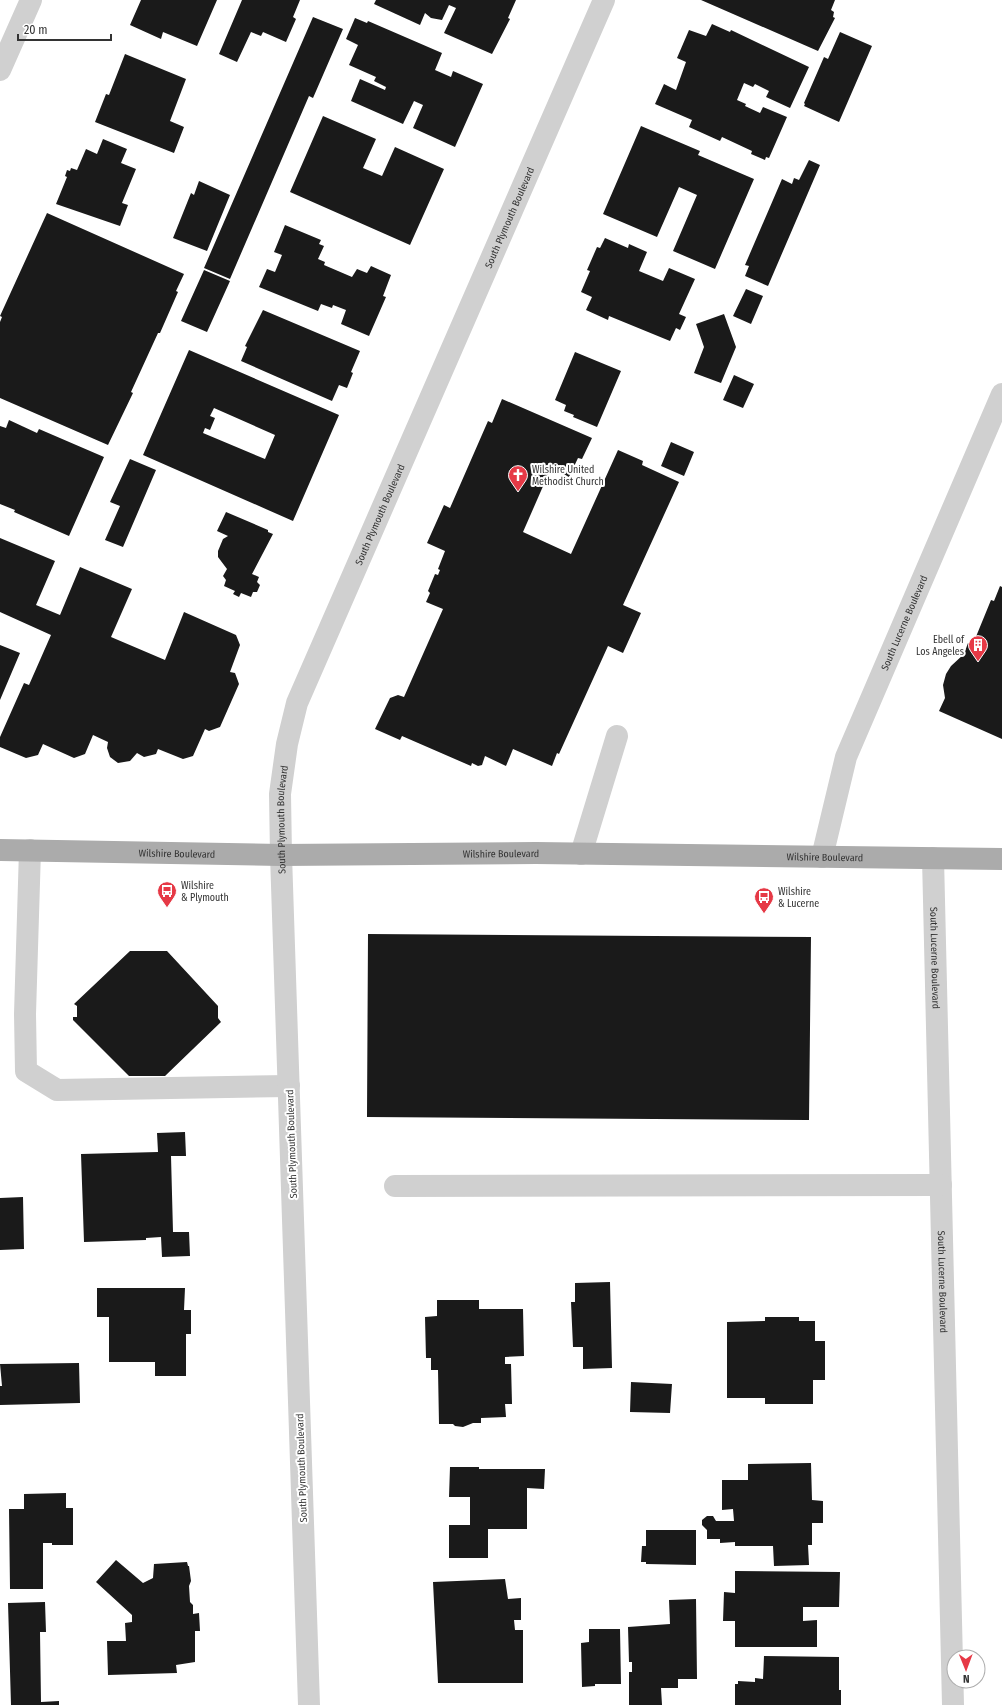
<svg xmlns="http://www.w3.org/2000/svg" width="1002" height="1705" font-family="'Fira Sans Condensed',sans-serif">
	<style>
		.building { fill: #1a1a1a; fill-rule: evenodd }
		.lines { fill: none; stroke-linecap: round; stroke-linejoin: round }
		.minor { stroke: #d0d0d0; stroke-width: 22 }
		.major { stroke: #ababab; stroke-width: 22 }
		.labels { text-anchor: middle; stroke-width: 4; stroke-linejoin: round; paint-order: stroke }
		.street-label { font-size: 10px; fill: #333; stroke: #fff }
		.poi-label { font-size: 10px; fill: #333; stroke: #fff; text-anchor: start }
	</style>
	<rect width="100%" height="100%" fill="#fff"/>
	<!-- building -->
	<path class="building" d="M 141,0 L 217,0 L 197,46 L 163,32 L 161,39 L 130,25 Z
		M 242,0 L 300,0 L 293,17 L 296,19 L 286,42 L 263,32 L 261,36 L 251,32 L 237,62 L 219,54 Z
		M 376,0 L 516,0 L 508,18 L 510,19 L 492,54 L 444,33 L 456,8 L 449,5 L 442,20 L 431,18 L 425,13 L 420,25 L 374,4 Z
		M 701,0 L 835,0 L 831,10 L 834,12 L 833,17 L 835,18 L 818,51 Z
		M 313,17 L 343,29 L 313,98 L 309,96 L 230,279 L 204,268 Z
		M 355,18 L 367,23 L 368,21 L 442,53 L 435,70 L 451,77 L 453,71 L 483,84 L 455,147 L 413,128 L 423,105 L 414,101 L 403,124 L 351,101 L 360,79 L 385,90 L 386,87 L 374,81 L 376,77 L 349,65 L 358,45 L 346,39 Z
		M 712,24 L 730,32 L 731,30 L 809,67 L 790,108 L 766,97 L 769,91 L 755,84 L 753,87 L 744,83 L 737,100 L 746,104 L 745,106 L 760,113 L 763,107 L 787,117 L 769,158 L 766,157 L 765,160 L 751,154 L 752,151 L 722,137 L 720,141 L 689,127 L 692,120 L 655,104 L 664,84 L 676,90 L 686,62 L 677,58 L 689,30 L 706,36 Z
		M 840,32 L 872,46 L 839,122 L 804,106 L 805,104 L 804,103 L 824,57 L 828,59 Z
		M 125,54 L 186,79 L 170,121 L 184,127 L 174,153 L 95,122 L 106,94 L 109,95 Z
		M 323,116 L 376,139 L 363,168 L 382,176 L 395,147 L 444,169 L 410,245 L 290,192 Z
		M 641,126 L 700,151 L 698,155 L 754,179 L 715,269 L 673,251 L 697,195 L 679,187 L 657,237 L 603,214 Z
		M 103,139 L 127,149 L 121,163 L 136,169 L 122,203 L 128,205 L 120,226 L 56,204 L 67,177 L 65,176 L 67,170 L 70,171 L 71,168 L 77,170 L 86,149 L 97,154 Z
		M 809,160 L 820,165 L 768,286 L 745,276 L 749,266 L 745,265 L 782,179 L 792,184 L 794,178 L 799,180 Z
		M 199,181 L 230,195 L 207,251 L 173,238 L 191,193 L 194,195 Z
		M 47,213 L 184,274 L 176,291 L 178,292 L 160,333 L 158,333 L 131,392 L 133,393 L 108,445 L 0,398 L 0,322 L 2,317 L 0,316 Z
		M 285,225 L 321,240 L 319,244 L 324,246 L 318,259 L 325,262 L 324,265 L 352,277 L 357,269 L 367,273 L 371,266 L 391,275 L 383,296 L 386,297 L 369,336 L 341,324 L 346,310 L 333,305 L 332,308 L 321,304 L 318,311 L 259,287 L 267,269 L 275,272 L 282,255 L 274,252 Z
		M 605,238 L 628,248 L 629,244 L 647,252 L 639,271 L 663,281 L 669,268 L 695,279 L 679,314 L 686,317 L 680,330 L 676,328 L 670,341 L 609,316 L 608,320 L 586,310 L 592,297 L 581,292 L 590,271 L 587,270 L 597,247 L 600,248 Z
		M 204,270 L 230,281 L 207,332 L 181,321 Z
		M 746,289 L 763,296 L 751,324 L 733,316 Z
		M 263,310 L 360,351 L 351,372 L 353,373 L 347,388 L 339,385 L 332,401 L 241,361 L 247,347 L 245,346 Z
		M 724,314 L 736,347 L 721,383 L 694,373 L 704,347 L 696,324 Z
		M 189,350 L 339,415 L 293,521 L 143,455 ZM 214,408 L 275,435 L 265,459 L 203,433 L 205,428 L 210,430 L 215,418 L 210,416 Z
		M 575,352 L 621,371 L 597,427 L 573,417 L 574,415 L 564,411 L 566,405 L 555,400 Z
		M 734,375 L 754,384 L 743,408 L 723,400 Z
		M 502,399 L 592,438 L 582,459 L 578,458 L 569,477 L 551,468 L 523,532 L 571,554 L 618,450 L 643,461 L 642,465 L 679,482 L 623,605 L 641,613 L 623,653 L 608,646 L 559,754 L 557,753 L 552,766 L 513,749 L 506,766 L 485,756 L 482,765 L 478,766 L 472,763 L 471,766 L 402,736 L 400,740 L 375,729 L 390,698 L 398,695 L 404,697 L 443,609 L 426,602 L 430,593 L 428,591 L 435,574 L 438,575 L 440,570 L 438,569 L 445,551 L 427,543 L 444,505 L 450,508 L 488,421 L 492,423 Z
		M 9,420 L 37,433 L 39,429 L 104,457 L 69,536 L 14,512 L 15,510 L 0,504 L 0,426 L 6,428 Z
		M 671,442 L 694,452 L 684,476 L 661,466 Z
		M 130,459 L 156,470 L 123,547 L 105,540 L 120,506 L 110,502 Z
		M 226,512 L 268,530 L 268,532 L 273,534 L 252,574 L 259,577 L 257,582 L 260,585 L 257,592 L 253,592 L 251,597 L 241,593 L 239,597 L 233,594 L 235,591 L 224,586 L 226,580 L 223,576 L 227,569 L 218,557 L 218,551 L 223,539 L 228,536 L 217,531 Z
		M 0,538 L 55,561 L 36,605 L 60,615 L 80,567 L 132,589 L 111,637 L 165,660 L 184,612 L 236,635 L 240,645 L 230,672 L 235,673 L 239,684 L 220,727 L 209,731 L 205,729 L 193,756 L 183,759 L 158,749 L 156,754 L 144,757 L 137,753 L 130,761 L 118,763 L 110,757 L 107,748 L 108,742 L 93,735 L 85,754 L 74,758 L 43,744 L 38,755 L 26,758 L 0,747 L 0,737 L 24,683 L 29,685 L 51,635 L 0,612 Z
		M 1000,586 L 1002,587 L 1002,739 L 939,711 L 945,698 L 943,685 L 946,674 L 951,666 L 964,654 L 968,643 L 973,644 L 991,600 L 994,601 Z
		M 0,645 L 20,653 L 0,700 Z
		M 368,934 L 811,937 L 809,1120 L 367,1117 Z
		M 130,951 L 167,951 L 218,1006 L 218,1018 L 221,1022 L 165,1076 L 129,1076 L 73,1020 L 73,1017 L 77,1017 L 77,1006 L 74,1004 Z
		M 185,1132 L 186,1156 L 171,1156 L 173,1232 L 189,1232 L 190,1256 L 162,1257 L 161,1237 L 146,1238 L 146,1240 L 84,1242 L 81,1154 L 158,1152 L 157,1133 Z
		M 23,1197 L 24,1249 L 0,1250 L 0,1198 Z
		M 610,1282 L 612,1368 L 583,1369 L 583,1347 L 573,1347 L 571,1302 L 575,1302 L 575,1283 Z
		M 97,1288 L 185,1288 L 184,1310 L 191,1310 L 191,1334 L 186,1334 L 186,1376 L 155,1376 L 155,1362 L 109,1362 L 109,1317 L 97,1317 Z
		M 437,1300 L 479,1300 L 479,1309 L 523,1309 L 524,1356 L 505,1357 L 505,1364 L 511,1364 L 512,1404 L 505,1404 L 506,1417 L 481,1418 L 481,1423 L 473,1423 L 463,1427 L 455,1426 L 453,1424 L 439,1424 L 438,1370 L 431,1370 L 431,1358 L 426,1358 L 425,1317 L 437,1316 Z
		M 765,1317 L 799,1317 L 799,1321 L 815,1321 L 815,1341 L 825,1341 L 825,1380 L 813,1380 L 813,1404 L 765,1404 L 765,1398 L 727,1398 L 727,1322 L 765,1321 Z
		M 79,1363 L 80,1403 L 0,1405 L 0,1386 L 2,1386 L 0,1364 Z
		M 631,1382 L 672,1384 L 670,1413 L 630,1412 Z
		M 811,1463 L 812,1500 L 823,1501 L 823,1523 L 812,1523 L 812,1545 L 808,1545 L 809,1565 L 774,1566 L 773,1546 L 735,1546 L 735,1542 L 720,1543 L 720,1539 L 707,1539 L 707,1530 L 702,1525 L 702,1520 L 707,1516 L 713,1516 L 716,1521 L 734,1521 L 733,1509 L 722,1510 L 722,1480 L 748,1480 L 748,1464 Z
		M 450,1467 L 479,1467 L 479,1469 L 545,1469 L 544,1489 L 527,1488 L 527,1529 L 488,1529 L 488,1558 L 449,1558 L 449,1525 L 470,1525 L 470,1497 L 449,1497 Z
		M 66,1493 L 66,1508 L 73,1508 L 73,1545 L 52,1545 L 52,1543 L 43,1543 L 43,1589 L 10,1589 L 9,1509 L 24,1509 L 24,1494 Z
		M 646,1530 L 696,1530 L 696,1565 L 646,1564 L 646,1562 L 641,1562 L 642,1546 L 646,1546 Z
		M 116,1560 L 143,1583 L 153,1578 L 154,1564 L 187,1562 L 188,1566 L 189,1566 L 191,1581 L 189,1586 L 190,1602 L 193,1605 L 193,1614 L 199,1613 L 200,1631 L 195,1631 L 195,1662 L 176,1665 L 177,1673 L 108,1675 L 107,1641 L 126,1641 L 125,1623 L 132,1622 L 132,1615 L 96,1582 Z
		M 735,1571 L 840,1572 L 839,1607 L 803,1607 L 803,1621 L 817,1620 L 817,1647 L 735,1647 L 735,1621 L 723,1621 L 724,1592 L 735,1593 Z
		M 505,1579 L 508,1599 L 521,1598 L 521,1620 L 514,1620 L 515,1630 L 523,1630 L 523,1683 L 438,1683 L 433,1582 Z
		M 696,1599 L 697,1679 L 678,1679 L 678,1688 L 661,1688 L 662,1705 L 629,1705 L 629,1672 L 632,1672 L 632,1662 L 629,1662 L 628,1627 L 670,1624 L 669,1600 Z
		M 45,1602 L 46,1632 L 40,1632 L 41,1702 L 59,1701 L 59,1705 L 11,1705 L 8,1603 Z
		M 589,1629 L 620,1629 L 621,1684 L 595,1684 L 595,1686 L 582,1687 L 581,1643 L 589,1642 Z
		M 764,1656 L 839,1657 L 839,1690 L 841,1690 L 841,1705 L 735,1705 L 735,1684 L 738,1684 L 738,1681 L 755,1682 L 755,1678 L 763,1679 Z"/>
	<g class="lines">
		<!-- minor -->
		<g class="minor">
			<path d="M 0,70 L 31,0"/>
			<path d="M 30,850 L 25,1014 L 26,1071 L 57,1090 L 289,1086"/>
			<path d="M 581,854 L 617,736"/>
			<path id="s1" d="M 822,857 L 846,757 L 1002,394"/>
			<path id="s2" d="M 933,858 L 953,1705"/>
			<path d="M 395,1186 L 941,1185"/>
			<path id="s3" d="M 309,1705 L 281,855 L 280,794 L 287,744 L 297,703 L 604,0"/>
		</g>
		<!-- major -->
		<path class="major" id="s4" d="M 0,850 L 281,855 L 536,853 L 1002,859"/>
	</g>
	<!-- icons -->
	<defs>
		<symbol id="church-pin" viewBox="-11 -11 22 30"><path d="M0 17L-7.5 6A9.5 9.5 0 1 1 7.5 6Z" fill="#e63946" stroke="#fff"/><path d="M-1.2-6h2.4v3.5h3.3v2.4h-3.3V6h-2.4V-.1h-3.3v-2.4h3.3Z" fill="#fff"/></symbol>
		<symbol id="building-pin" viewBox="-11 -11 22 30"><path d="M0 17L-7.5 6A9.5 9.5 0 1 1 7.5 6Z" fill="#e63946" stroke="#fff"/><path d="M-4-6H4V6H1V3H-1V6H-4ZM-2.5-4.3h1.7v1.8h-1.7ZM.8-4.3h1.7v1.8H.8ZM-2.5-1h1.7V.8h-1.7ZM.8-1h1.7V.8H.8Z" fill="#fff"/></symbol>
		<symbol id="bus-pin" viewBox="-11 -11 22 30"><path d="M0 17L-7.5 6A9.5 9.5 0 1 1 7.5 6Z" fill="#e63946" stroke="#fff"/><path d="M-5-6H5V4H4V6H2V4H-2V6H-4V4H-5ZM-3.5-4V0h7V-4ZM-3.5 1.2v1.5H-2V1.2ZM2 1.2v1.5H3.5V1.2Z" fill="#fff"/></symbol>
	</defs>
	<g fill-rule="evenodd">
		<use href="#church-pin" x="507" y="464" width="22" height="30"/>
		<use href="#building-pin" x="967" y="634" width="22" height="30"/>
		<use href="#bus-pin" x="156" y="880" width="22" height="30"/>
		<use href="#bus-pin" x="753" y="886" width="22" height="30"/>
	</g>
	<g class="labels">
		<!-- street labels -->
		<g class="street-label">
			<text dy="4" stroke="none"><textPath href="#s3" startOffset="1534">South Plymouth Boulevard</textPath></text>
			<text dy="4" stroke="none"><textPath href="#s3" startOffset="1210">South Plymouth Boulevard</textPath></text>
			<text dy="4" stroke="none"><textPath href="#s1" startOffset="249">South Lucerne Boulevard</textPath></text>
			<text dy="4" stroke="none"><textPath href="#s3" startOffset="886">South Plymouth Boulevard</textPath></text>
			<text dy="4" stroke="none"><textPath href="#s4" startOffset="177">Wilshire Boulevard</textPath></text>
			<text dy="4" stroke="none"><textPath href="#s4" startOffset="501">Wilshire Boulevard</textPath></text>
			<text dy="4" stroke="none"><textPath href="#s4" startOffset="825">Wilshire Boulevard</textPath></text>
			<text dy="4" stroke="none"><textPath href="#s2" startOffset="100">South Lucerne Boulevard</textPath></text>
			<text transform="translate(291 1144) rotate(-92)" y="4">South Plymouth Boulevard</text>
			<text dy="4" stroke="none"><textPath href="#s2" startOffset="424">South Lucerne Boulevard</textPath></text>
			<text transform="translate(301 1468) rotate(-92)" y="4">South Plymouth Boulevard</text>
		</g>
		<!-- poi labels -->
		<g class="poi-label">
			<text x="532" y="473">Wilshire United<tspan x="532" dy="12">Methodist Church</tspan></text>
			<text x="964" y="643" text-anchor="end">Ebell of<tspan x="964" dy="12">Los Angeles</tspan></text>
			<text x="181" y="889">Wilshire<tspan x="181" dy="12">&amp; Plymouth</tspan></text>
			<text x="778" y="895">Wilshire<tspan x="778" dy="12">&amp; Lucerne</tspan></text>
		</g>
	</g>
	<!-- north arrow -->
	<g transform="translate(966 1669) rotate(179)"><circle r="19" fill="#ffffff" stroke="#adadad"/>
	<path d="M0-3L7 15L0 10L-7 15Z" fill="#e63946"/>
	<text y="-6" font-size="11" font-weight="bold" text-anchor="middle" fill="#333333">N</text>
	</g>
	<!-- scale -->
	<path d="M18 34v6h93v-6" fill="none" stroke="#333333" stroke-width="2"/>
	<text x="24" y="34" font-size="12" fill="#333333" stroke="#ffffff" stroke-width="3" paint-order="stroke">20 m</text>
</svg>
